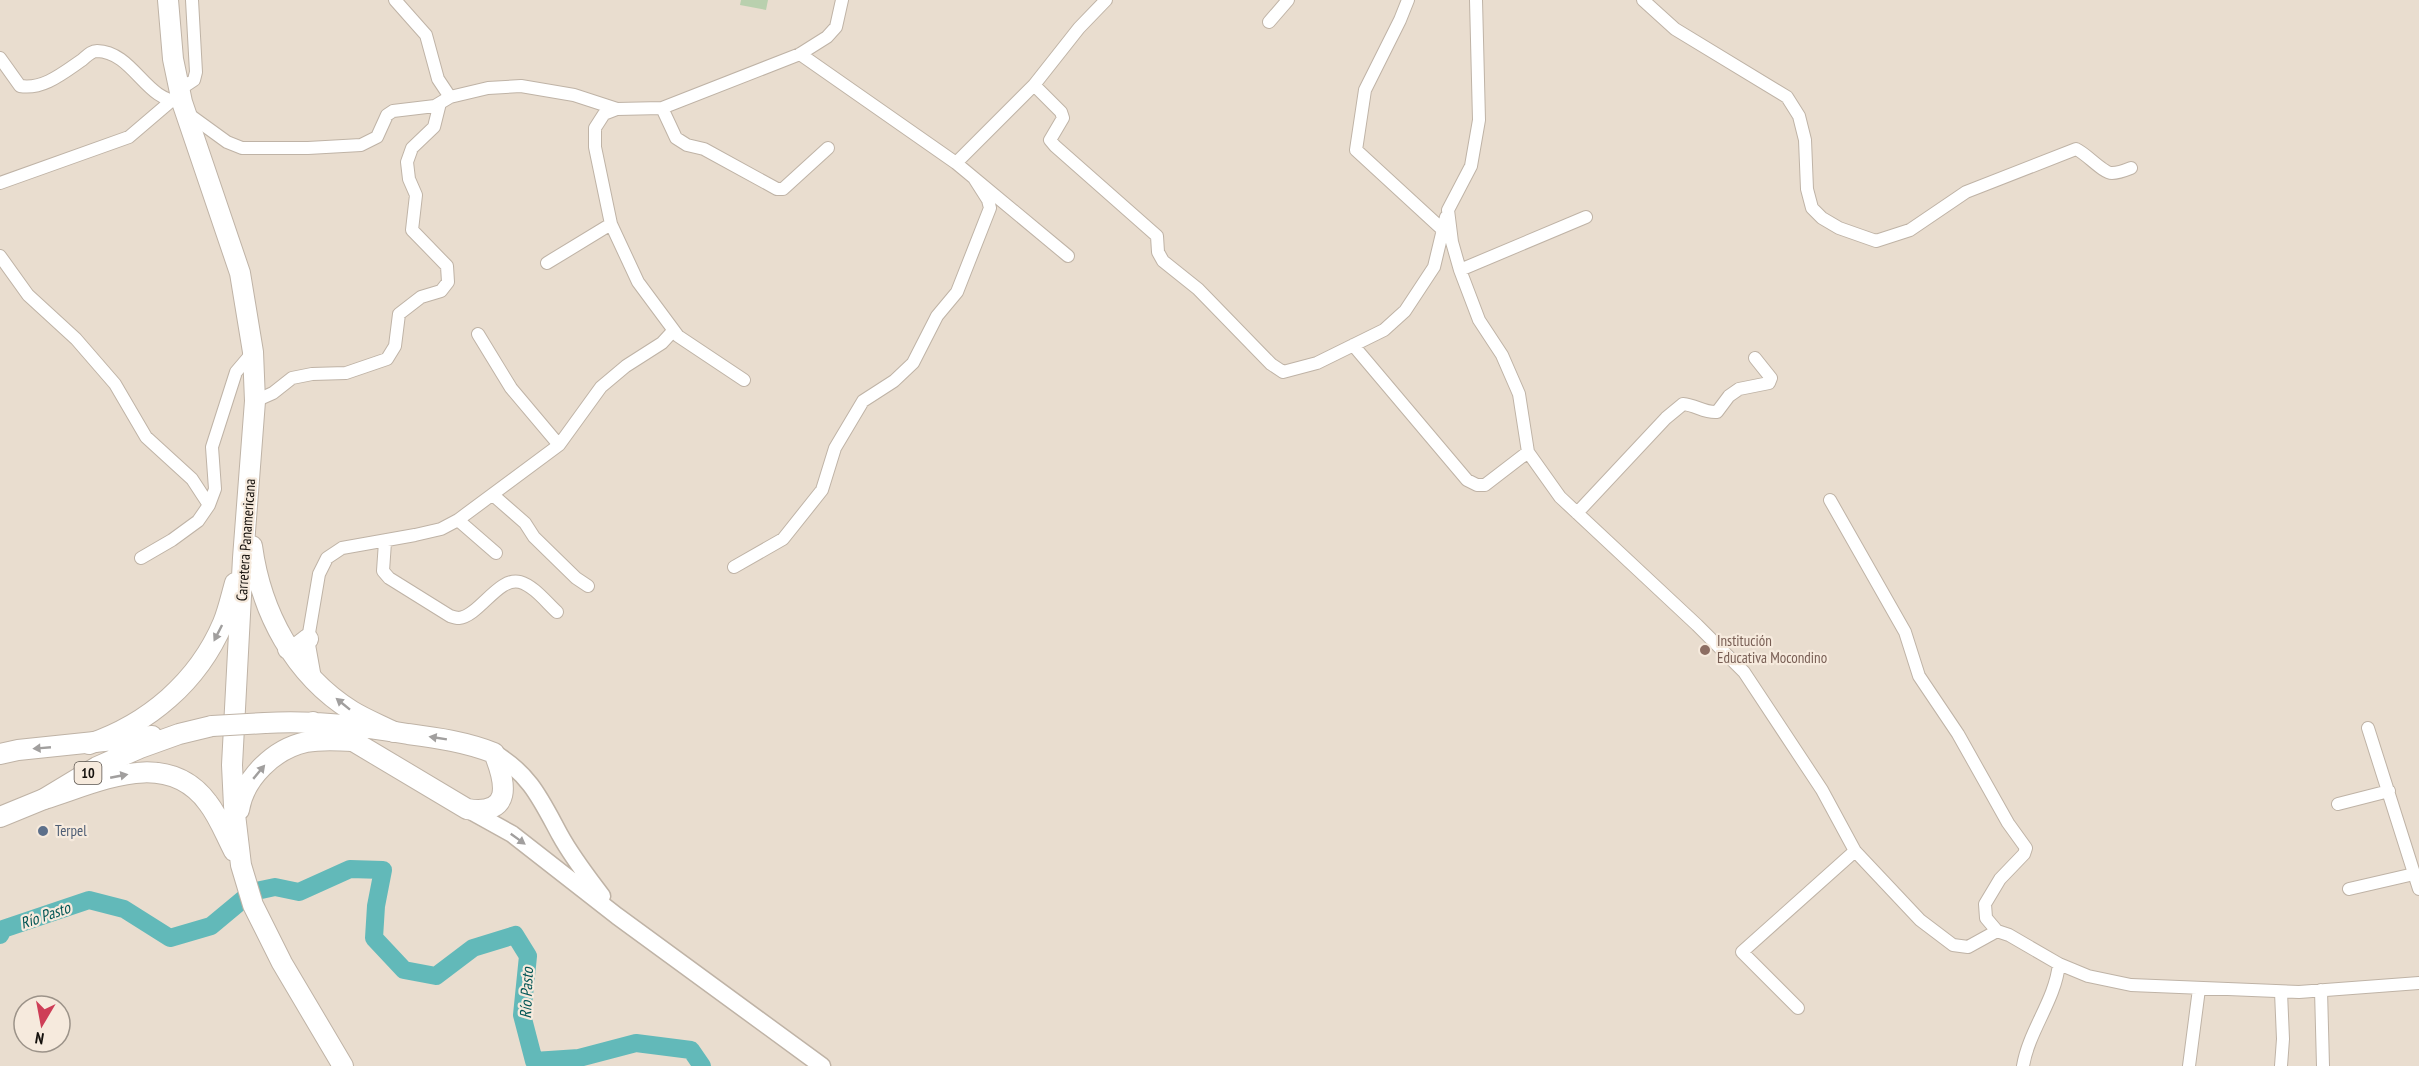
<svg xmlns="http://www.w3.org/2000/svg" width="2419" height="1066" font-family="'PT Sans Narrow',sans-serif">
	<style>
		.green { fill: #b9d0ae }
		.lines { fill: none; stroke-linecap: round; stroke-linejoin: round }
		.river { stroke: #62b9b9; stroke-width: 18 }
		.minor-casing { stroke: #bfb3a6; stroke-width: 14 }
		.secondary-casing { stroke: #bfb3a6; stroke-width: 19 }
		.primary-casing { stroke: #bfb3a6; stroke-width: 22 }
		.trunk-casing { stroke: #bfb3a6; stroke-width: 22 }
		.minor { stroke: #fff; stroke-width: 12 }
		.secondary { stroke: #fff; stroke-width: 16 }
		.primary { stroke: #fff; stroke-width: 20 }
		.trunk { stroke: #fff; stroke-width: 20 }
		.primary-bridge-casing { stroke: #bfb3a6; stroke-width: 22; stroke-linecap: butt }
		.primary-bridge { stroke: #fff; stroke-width: 20 }
		.oneway { fill: #a19f9e }
		.education-dot { fill: #8d6e63; stroke: #f6eadd; stroke-width: 2 }
		.service-dot { fill: #5c6f8a; stroke: #f6eadd; stroke-width: 2 }
		.labels { text-anchor: middle; stroke-width: 4.5; stroke-linejoin: round; paint-order: stroke }
		.shield { fill: #f6eadd; stroke: #58514b; stroke-width: 1.5 }
		.shield-label { font-size: 14px; font-weight: bold; fill: #14100c }
		.street-label { font-size: 15px; fill: #14100c; stroke: #f6eadd }
		.education-label { font-size: 15px; fill: #785e54; stroke: #f6eadd; text-anchor: start }
		.service-label { font-size: 15px; fill: #4e5e75; stroke: #f6eadd; text-anchor: start }
		.water-label { font-size: 16px; font-style: italic; fill: #025555; stroke: #f6eadd }
	</style>
	<rect width="100%" height="100%" fill="#e9ddcf"/>
	<!-- green -->
	<path class="green" d="M 741,0 L 768,0 L 766,10 L 740,5 Z"/>
	<g class="lines">
		<!-- river -->
		<path class="river" d="M 0,935 L 3,929 L 89,900 L 124,909 L 170,938 L 211,926 L 252,892 L 275,887 L 299,892 L 350,869 L 383,870 L 376,906 L 374,938 L 404,970 L 436,976 L 473,948 L 515,935 L 528,956 L 522,1015 L 534,1061 L 579,1058 L 636,1043 L 691,1050 L 702,1066"/>
		<defs>
			<path id="minor" d="M 395,0 L 426,35 L 438,79 L 450,97
				M 1408,0 L 1400,20 L 1365,90 L 1356,150 L 1443,230
				M 1476,0 L 1479,120 L 1471,166 L 1448,210 L 1452,242 L 1460,270 L 1479,320 L 1502,355 L 1519,394 L 1528,452 L 1560,497 L 1697,625 L 1744,672 L 1822,790 L 1855,851 L 1920,920 L 1953,945 L 1968,947 L 1997,931 L 2009,935 L 2059,964 L 2088,976 L 2131,985 L 2299,992 L 2419,983
				M 1643,0 L 1675,29 L 1787,97 L 1799,116 L 1805,140 L 1807,189 L 1812,208 L 1822,218 L 1839,228 L 1876,241 L 1910,230 L 1966,192 L 2076,149 C 2087,154 2103,173 2112,173 C 2118,173 2126,170 2131,168
				M 1269,22 L 1288,0
				M 800,54 L 956,163 L 1068,256
				M 0,58 L 20,86 C 43,90 63,73 82,60 C 87,56 91,51 97,51 C 134,52 145,102 182,102
				M 1034,85 L 1061,112 L 1063,118 L 1050,140 L 1055,146 L 1157,236 L 1158,252 L 1163,261 L 1198,289 L 1271,364 L 1283,372 L 1317,363 L 1384,330 L 1405,311 L 1434,267 L 1446,217
				M 179,90 L 194,80 L 196,72 L 192,0
				M 662,108 L 676,138 L 687,145 L 704,149 L 777,189 L 783,189 L 828,148
				M 617,109 L 604,114 L 595,128 L 595,147 L 611,224 L 638,282 L 678,336 L 744,380
				M 187,113 L 227,142 L 242,148 L 308,148 L 361,145 L 377,137 L 387,115 L 393,111 L 435,106 L 450,97 L 488,88 L 521,86 L 574,95 L 617,109 L 662,108 L 800,54 L 827,37 L 836,27 L 842,0
				M 956,163 L 1034,85 L 1079,28 L 1106,0
				M 0,183 L 129,137 L 170,102
				M 0,256 L 28,295 L 76,339 L 115,384 L 146,437 L 192,479 L 209,505
				M 547,263 L 611,224
				M 1460,270 L 1586,217
				M 478,334 L 511,388 L 559,445
				M 1353,345 L 1467,480 L 1477,485 L 1485,485 L 1528,452
				M 255,401 L 273,393 L 292,378 L 312,374 L 346,373 L 387,359 L 395,346 L 399,314 L 421,297 L 441,291 L 448,282 L 447,266 L 412,230 L 416,195 L 409,179 L 407,162 L 412,148 L 434,127 L 440,103
				M 493,495 L 525,523 L 534,537 L 576,578 L 588,586
				M 1830,500 L 1905,632 L 1919,676 L 1958,734 L 2008,823 L 2026,848 L 2024,854 L 2000,879 L 1985,904 L 1986,918 L 1997,931
				M 1577,513 L 1666,418 L 1683,404 C 1696,405 1704,413 1717,412 L 1729,396 L 1739,389 L 1769,383 L 1771,378 L 1755,358
				M 458,520 L 496,553
				M 385,542 L 383,571 L 389,578 L 450,616 C 453,617 456,618 459,618 C 479,616 499,576 520,582 C 534,586 546,602 557,612
				M 141,558 L 172,540 L 198,521 L 209,505 L 215,489 L 212,447 L 236,372 L 253,352
				M 734,567 L 783,539 L 822,490 L 835,448 L 863,401 L 894,381 L 913,363 L 937,316 L 957,292 L 990,208 L 988,200 L 974,178
				M 315,678 L 308,639 L 319,574 L 327,558 L 342,548 L 415,535 L 441,529 L 458,520 L 559,445 L 601,387 L 626,366 L 662,343 L 673,331
				M 2368,728 L 2419,889
				M 2338,804 L 2389,791
				M 2349,889 L 2414,874
				M 2321,990 L 2323,1066
				M 1798,1008 L 1742,952 L 1855,851
				M 2023,1066 C 2029,1030 2055,1001 2059,964
				M 2189,1066 L 2199,989
				M 2281,1066 L 2283,1039 L 2281,992"/>
			<path id="secondary" d="M 494,753 C 530,774 541,800 560,835 C 572,857 587,876 602,896
				M 467,809 L 512,834 L 617,916 L 822,1066"/>
			<path id="primary" d="M 265,723 C 313,720 360,726 408,734 C 438,738 466,742 494,753 C 506,783 513,816 467,809 L 353,741 L 313,722
				M 0,754 L 18,750 L 152,736
				M 0,817 L 44,799 L 97,767 L 140,748 L 179,734 L 212,726"/>
			<path id="trunk" d="M 168,0 L 173,59 L 182,102 L 240,273 L 253,352 L 255,401 L 243,558 L 232,765 L 234,806 L 241,865 L 253,905 L 282,963 L 343,1066
				M 252,546 C 261,612 294,675 352,711 C 365,719 380,725 394,732
				M 288,649 L 299,646 L 308,639
				M 89,744 C 148,724 198,682 223,623 C 228,611 231,597 235,583
				M 44,799 C 97,783 166,746 208,803 C 219,817 226,836 234,851
				M 239,810 C 244,778 274,749 306,742 C 321,739 337,740 353,741"/>
		</defs>
		<!-- minor casing -->
		<use href="#minor" class="minor-casing"/>
		<!-- secondary casing -->
		<use href="#secondary" class="secondary-casing"/>
		<!-- primary casing -->
		<use href="#primary" class="primary-casing"/>
		<!-- trunk casing -->
		<use href="#trunk" class="trunk-casing"/>
		<!-- minor -->
		<use href="#minor" class="minor"/>
		<!-- secondary -->
		<use href="#secondary" class="secondary"/>
		<!-- primary -->
		<use href="#primary" class="primary"/>
		<!-- trunk -->
		<use href="#trunk" class="trunk"/>
		<defs>
			<path id="primary-bridge" d="M 212,726 L 265,723"/>
		</defs>
		<!-- primary-bridge casing -->
		<use href="#primary-bridge" class="primary-bridge-casing"/>
		<!-- primary-bridge -->
		<use href="#primary-bridge" class="primary-bridge"/>
	</g>
	<!-- one-way arrows -->
	<defs><path id="oneway-solid" d="M-6-.8H1V-3.2L6.5 0L1 3.2V.8H-6Z" transform="scale(1.5)"/></defs>
	<g class="oneway">
		<use href="#oneway-solid" transform="translate(218 633) rotate(117)"/>
		<use href="#oneway-solid" transform="translate(343 704) rotate(-141)"/>
		<use href="#oneway-solid" transform="translate(438 738) rotate(-171)"/>
		<use href="#oneway-solid" transform="translate(42 748) rotate(175)"/>
		<use href="#oneway-solid" transform="translate(259 772) rotate(-50)"/>
		<use href="#oneway-solid" transform="translate(119 776) rotate(-11)"/>
		<use href="#oneway-solid" transform="translate(518 839) rotate(36)"/>
	</g>
	<!-- markers -->
	<circle class="education-dot" cx="1705" cy="650" r="6"/>
	<circle class="service-dot" cx="43" cy="831" r="6"/>
	<g class="labels">
		<!-- shield labels -->
		<rect class="shield" x="74.5" y="762" width="27" height="22" rx="4.5"/>
		<g class="shield-label">
			<text x="88" y="778">10</text>
		</g>
		<!-- street labels -->
		<g class="street-label">
			<text transform="translate(246 540) rotate(-86)" y="5">Carretera Panamericana</text>
		</g>
		<!-- education labels -->
		<g class="education-label">
			<text x="1717" y="646">Institución<tspan x="1717" dy="17">Educativa Mocondino</tspan></text>
		</g>
		<!-- service labels -->
		<g class="service-label">
			<text x="55" y="836">Terpel</text>
		</g>
		<!-- water labels -->
		<g class="water-label">
			<text transform="translate(45 915) rotate(-19)" y="6">Río Pasto</text>
			<text transform="translate(526 993) rotate(-88)" y="6">Río Pasto</text>
		</g>
	</g>
	<!-- north arrow -->
	<g transform="translate(42 1024) rotate(190)"><circle r="28" fill="#f6eadd" stroke="#9c9389" stroke-width="1.5"/>
	<path d="M0-4.5L10 22L0 15L-10 22Z" fill="#ce3e57"/>
	<text y="-9" font-size="16" font-weight="bold" text-anchor="middle" fill="#14100c">N</text>
	</g>
</svg>
